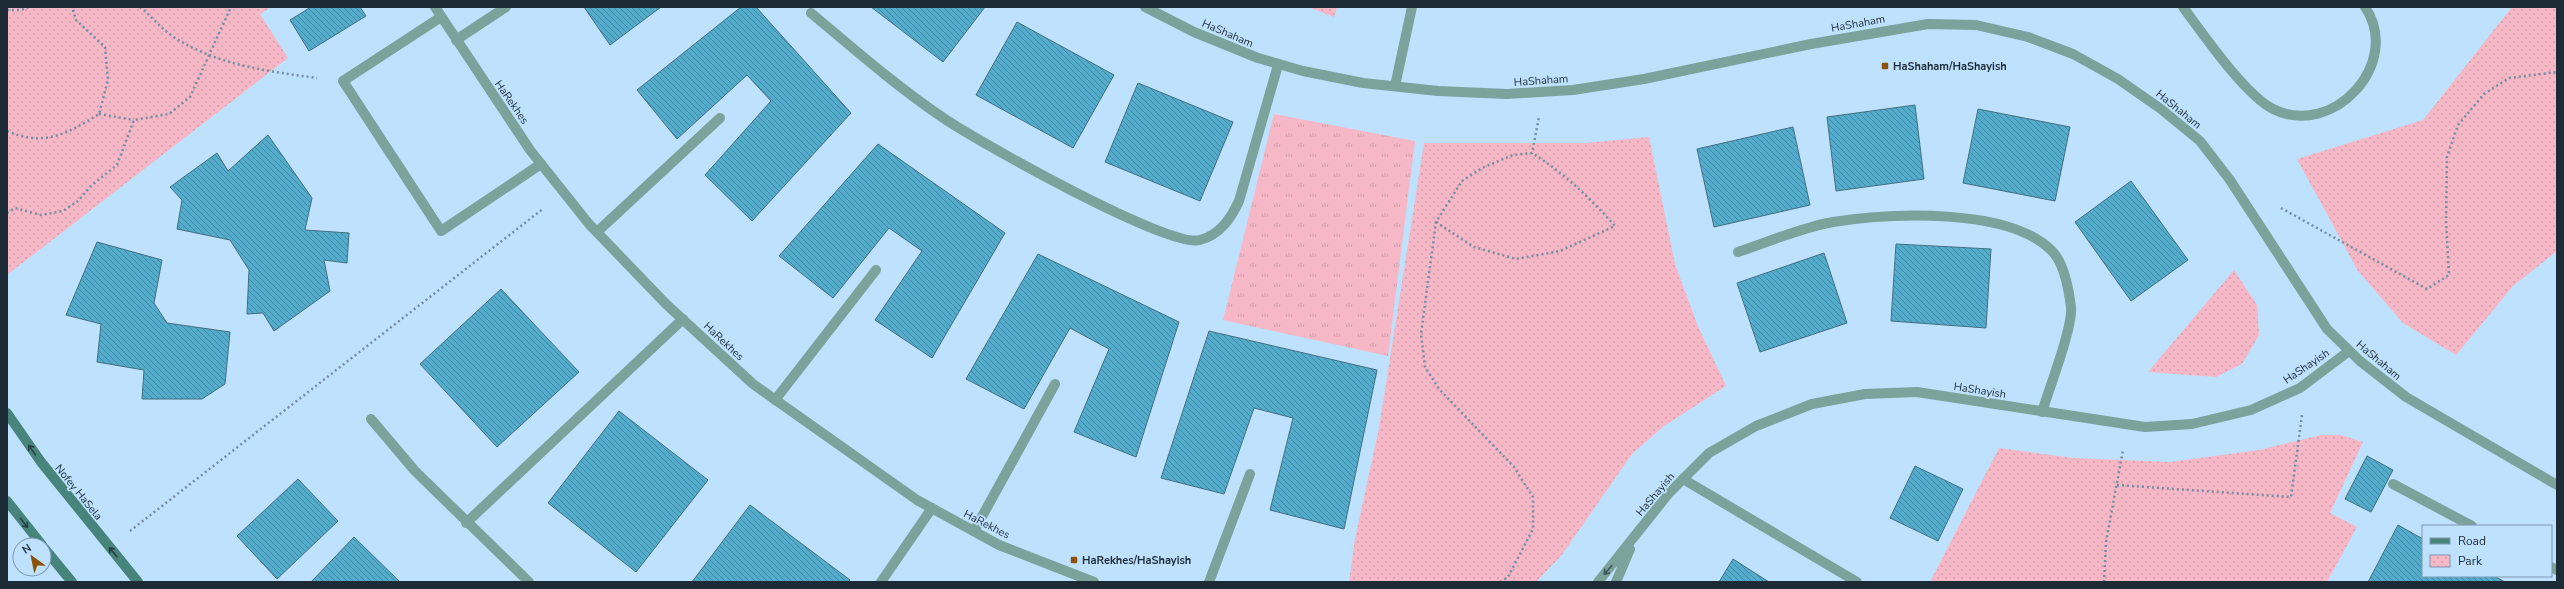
<svg xmlns="http://www.w3.org/2000/svg" width="2564" height="589" font-family="'Nunito Sans',sans-serif">
	<style>
		.grass { fill: url(#grass-tufts) }
		.park { fill: url(#park-dots) }
		.building { fill: url(#building-back-hatch); stroke: #436f7f }
		.lines { fill: none; stroke-linecap: round; stroke-linejoin: round }
		.path { stroke: #748da2; stroke-width: 2.5; stroke-dasharray: 2 3; stroke-linecap: butt }
		.lane { stroke: #7ba29b; stroke-width: 10 }
		.street { stroke: #7ba29b; stroke-width: 10 }
		.secondary { stroke: #47857c; stroke-width: 10 }
		.oneway { stroke: #253d44 }
		.oneway2 { stroke: #3e5559 }
		.poi-dot { fill: #8a5107; stroke: #bee1fe; stroke-width: 1.5 }
		.labels { text-anchor: middle; stroke-width: 3.5; stroke-linejoin: round; paint-order: stroke }
		.street-label { font-size: 11px; fill: #1d2b36; stroke: #bee1fe }
		.poi-label { font-size: 11px; font-weight: bold; fill: #1d2b36; stroke: #bee1fe; text-anchor: start }
	</style>
	<defs>
		<pattern id="grass-tufts" width="24" height="20" patternUnits="userSpaceOnUse"><rect width="24" height="20" fill="#f6b8c6"/><path d="M3 7l-1-3M5 7V3M7 7l1-3M15 17l-1-3M17 17v-4M19 17l1-3" fill="none" stroke="#d29eab"/></pattern>
		<pattern id="park-dots" width="8" height="8" patternUnits="userSpaceOnUse"><rect width="8" height="8" fill="#f6b8c6"/><path d="M2 2h.1M6 6h.1" fill="none" stroke="#d29eab" stroke-width="1.8" stroke-linecap="round"/></pattern>
		<pattern id="building-back-hatch" width="6" height="6" patternUnits="userSpaceOnUse"><rect width="6" height="6" fill="#53accb"/><path d="M-1 5l2 2M0 0l6 6M5-1l2 2" fill="none" stroke="#448ca6"/></pattern>
	</defs>
	<rect width="100%" height="100%" fill="#bee1fe"/>
	<!-- grass -->
	<path class="grass" d="M 1274,114 L 1415,141 L 1388,356 L 1223,320 Z"/>
	<!-- park -->
	<path class="park" d="M 7,7 L 271,7 L 260,14 L 288,58 L 7,275 Z
		M 1308,7 L 1337,7 L 1334,17 Z
		M 2512,7 L 2557,7 L 2557,251 L 2513,286 L 2456,355 L 2403,323 L 2358,271 L 2297,159 L 2423,120 Z
		M 1649,137 L 1675,264 L 1697,324 L 1726,386 L 1664,426 L 1632,454 L 1561,556 L 1536,582 L 1349,582 L 1355,539 L 1379,428 L 1424,143 L 1586,143 Z
		M 2234,270 L 2257,305 L 2259,335 L 2242,364 L 2216,377 L 2148,372 Z
		M 2321,435 L 2341,435 L 2363,442 L 2330,513 L 2357,527 L 2327,582 L 1935,582 L 1931,580 L 1999,448 L 2073,458 L 2170,462 L 2259,450 Z"/>
	<!-- building -->
	<path class="building" d="M 311,7 L 360,7 L 366,16 L 309,51 L 290,20 Z
		M 584,7 L 661,7 L 610,45 Z
		M 741,7 L 756,7 L 851,113 L 752,221 L 705,175 L 771,101 L 747,75 L 677,139 L 637,90 Z
		M 871,7 L 985,7 L 943,62 Z
		M 1017,22 L 1114,75 L 1073,148 L 976,95 Z
		M 1138,83 L 1233,122 L 1200,201 L 1105,162 Z
		M 1915,105 L 1924,179 L 1836,191 L 1827,117 Z
		M 1978,109 L 2070,127 L 2055,201 L 1963,183 Z
		M 1793,127 L 1810,205 L 1714,227 L 1697,149 Z
		M 268,135 L 312,198 L 305,230 L 349,233 L 347,263 L 324,260 L 330,291 L 274,331 L 263,313 L 247,314 L 249,270 L 230,240 L 177,229 L 182,200 L 170,187 L 217,153 L 228,171 Z
		M 878,144 L 1005,233 L 932,358 L 875,320 L 922,251 L 889,228 L 833,298 L 779,256 Z
		M 2131,181 L 2188,260 L 2131,301 L 2075,222 Z
		M 97,242 L 162,260 L 154,303 L 167,323 L 230,332 L 225,384 L 202,399 L 142,399 L 144,370 L 97,362 L 101,324 L 66,315 Z
		M 1896,244 L 1991,249 L 1986,328 L 1891,321 Z
		M 1824,253 L 1847,323 L 1760,352 L 1737,283 Z
		M 1038,254 L 1179,322 L 1136,457 L 1074,432 L 1109,349 L 1070,328 L 1024,409 L 966,379 Z
		M 501,289 L 579,372 L 497,447 L 420,364 Z
		M 1209,331 L 1377,370 L 1344,529 L 1270,510 L 1293,418 L 1254,408 L 1224,494 L 1161,478 Z
		M 619,411 L 708,480 L 636,572 L 548,503 Z
		M 2367,456 L 2393,470 L 2371,512 L 2345,499 Z
		M 1915,466 L 1963,489 L 1938,541 L 1890,518 Z
		M 298,479 L 338,521 L 277,579 L 237,536 Z
		M 750,505 L 850,580 L 848,582 L 692,582 Z
		M 2398,525 L 2423,539 L 2423,576 L 2494,576 L 2505,582 L 2368,582 Z
		M 354,537 L 399,581 L 399,582 L 311,582 Z
		M 1733,559 L 1769,582 L 1719,582 Z"/>
	<g class="lines">
		<!-- path -->
		<path class="path" d="M 140,7 C 151,16 161,28 172,36 C 216,65 266,71 317,78
			M 7,10 L 21,10 L 29,7
			M 99,114 L 134,120
			M 7,131 C 44,147 67,134 99,114 L 108,80 L 105,47 L 76,20 L 72,7
			M 2281,208 L 2427,289 L 2449,275 L 2446,221 L 2447,157 L 2458,125 L 2484,94 L 2509,78 L 2557,72
			M 7,213 L 15,208 L 41,215 L 63,211 L 78,201 L 92,185 L 117,165 L 134,120 L 169,114 L 190,97 L 231,7
			M 1436,222 L 1474,247 L 1516,259 L 1560,251 L 1615,226 C 1590,198 1564,173 1532,153
			M 2117,485 L 2291,497 L 2302,415
			M 130,531 L 544,208
			M 1392,582 L 1402,582
			M 1500,582 L 1508,577 L 1533,529 L 1533,497 L 1514,467 L 1439,389 L 1425,367 L 1421,334 L 1436,222 L 1462,181 L 1482,168 L 1513,155 L 1532,153 L 1539,117
			M 2104,582 L 2106,542 L 2123,450"/>
		<!-- lane -->
		<path class="lane" d="M 811,13 C 854,49 896,86 942,117 C 975,140 1169,249 1200,240 C 1220,235 1231,218 1239,201 L 1278,65
			M 441,17 L 343,81 L 441,231 L 541,164
			M 456,40 L 506,7
			M 597,232 L 720,118
			M 1738,252 C 1768,242 1803,227 1833,222 C 1890,213 2009,207 2052,251 C 2064,263 2069,291 2071,307 C 2073,327 2049,389 2042,412
			M 775,400 L 876,270
			M 371,419 L 415,471 L 529,582
			M 1683,479 L 1857,582
			M 2393,484 L 2472,526
			M 466,523 L 683,319
			M 974,531 L 1055,384
			M 2551,567 L 2557,570
			M 881,582 L 932,508
			M 1209,582 L 1250,474"/>
		<!-- street -->
		<path class="street" d="M 435,7 L 530,150 L 589,224 L 666,304 L 753,384 L 917,500 L 999,545 L 1094,582
			M 1145,7 L 1194,32 L 1258,58 L 1303,71 L 1363,83 L 1438,91 L 1507,94 L 1573,90 L 1644,79 L 1811,44 L 1928,24 L 1976,25 L 2028,37 L 2073,54 L 2118,79 L 2161,109 L 2200,141 L 2230,180 L 2327,329 L 2360,361 L 2406,397 L 2557,485
			M 2183,7 C 2203,34 2245,95 2273,109 C 2333,139 2403,63 2365,7
			M 1395,86 L 1412,7
			M 1598,582 L 1669,493 L 1709,453 L 1756,426 L 1812,404 L 1865,394 L 1917,392 L 2145,427 L 2192,424 L 2251,410 L 2300,388 L 2349,351
			M 1616,582 L 1630,549"/>
		<!-- secondary -->
		<path class="secondary" d="M 7,413 L 41,462 L 138,582
			M 7,501 L 42,545
			M 44,548 L 72,582"/>
	</g>
	<!-- one-way arrows -->
	<defs><path id="oneway-shaft" d="M-6 0H5M1.5-3L5.5 0L1.5 3" fill="none" stroke-width="1.6" stroke-linecap="round" stroke-linejoin="round"/></defs>
	<g class="oneway">
		<use href="#oneway-shaft" transform="translate(32 450) rotate(-125)"/>
		<use href="#oneway-shaft" transform="translate(24 523) rotate(52)"/>
		<use href="#oneway-shaft" transform="translate(113 552) rotate(-130)"/>
	</g>
	<use class="oneway2" href="#oneway-shaft" transform="translate(1608 570) rotate(130)"/>
	<!-- markers -->
	<g class="poi-dot">
		<rect x="1881" y="62" width="8" height="8" rx="2"/>
		<rect x="1070" y="556" width="8" height="8" rx="2"/>
	</g>
	<g class="labels">
		<!-- street labels -->
		<g class="street-label">
			<text transform="translate(1858 23) rotate(-10)" y="4">HaShaham</text>
			<text transform="translate(1228 33) rotate(23)" y="4">HaShaham</text>
			<text transform="translate(1541 80) rotate(-4)" y="4">HaShaham</text>
			<text transform="translate(512 102) rotate(55)" y="4">HaRekhes</text>
			<text transform="translate(2179 109) rotate(39)" y="4">HaShaham</text>
			<text transform="translate(724 341) rotate(43)" y="4">HaRekhes</text>
			<text transform="translate(2379 360) rotate(40)" y="4">HaShaham</text>
			<text transform="translate(2306 366) rotate(-34)" y="4">HaShayish</text>
			<text transform="translate(1980 390) rotate(9)" y="4">HaShayish</text>
			<text transform="translate(79 492) rotate(51)" y="4">Nofey HaSela</text>
			<text transform="translate(1655 494) rotate(-50)" y="4">HaShayish</text>
			<text transform="translate(987 524) rotate(27)" y="4">HaRekhes</text>
		</g>
		<!-- poi labels -->
		<g class="poi-label">
			<text x="1893" y="70">HaShaham/HaShayish</text>
			<text x="1082" y="564">HaRekhes/HaShayish</text>
		</g>
	</g>
	<!-- border -->
	<rect width="2564" height="589" fill="none" stroke="#1d2b36" stroke-width="16"/>
	<!-- legend -->
	<rect x="2422" y="525" width="130" height="52" fill="#bee1fe" stroke="#7e98ae"/>
	<rect x="2430" y="538" width="20" height="6" fill="#47857c" stroke="#7e98ae"/>
	<text x="2458" y="545" font-size="12" fill="#1d2b36">Road</text>
	<rect x="2430" y="555" width="20" height="12" fill="url(#park-dots)" stroke="#7e98ae"/>
	<text x="2458" y="565" font-size="12" fill="#1d2b36">Park</text>
	<!-- north arrow -->
	<g transform="translate(32 557) rotate(327)"><circle r="19" fill="#bee1fe" stroke="#7e98ae"/>
	<path d="M0-3L7 15L0 10L-7 15Z" fill="#8a5107"/>
	<text y="-6" font-size="11" font-weight="bold" text-anchor="middle" fill="#1d2b36">N</text>
	</g>
</svg>
